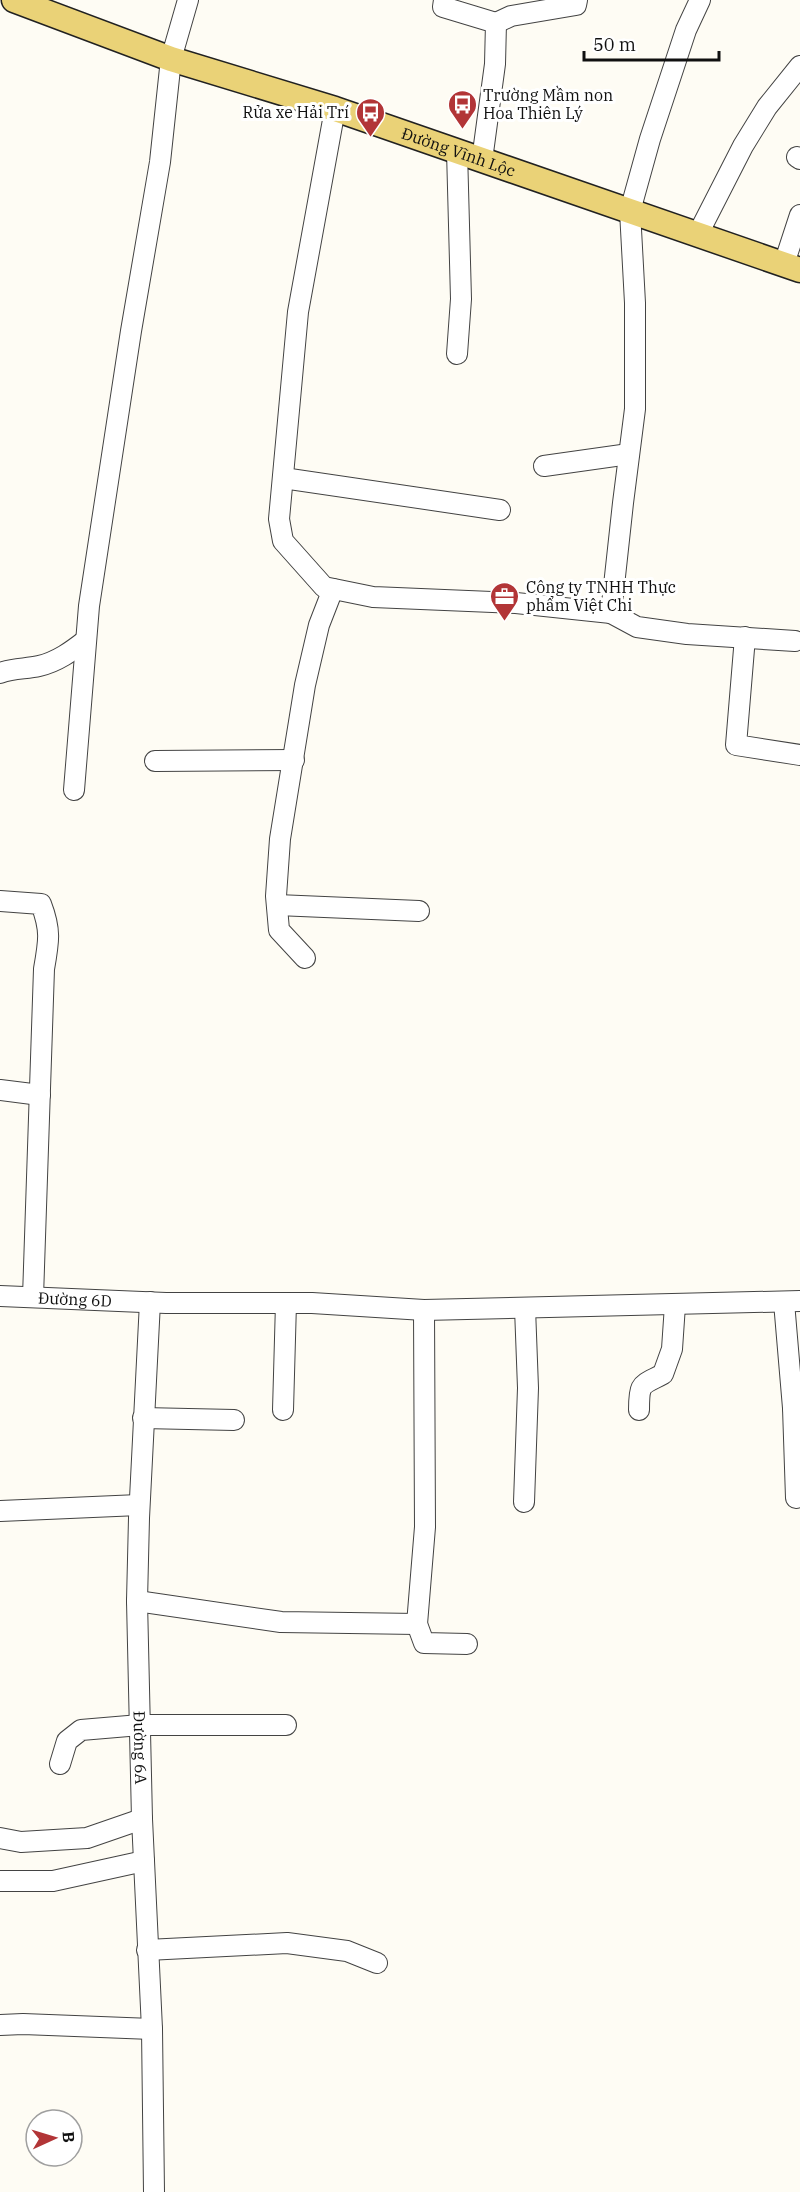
<svg xmlns="http://www.w3.org/2000/svg" width="800" height="2192" font-family="'IBM Plex Serif',serif">
	<style>
		.lines { fill: none; stroke-linecap: round; stroke-linejoin: round }
		.minor-casing { stroke: #434343; stroke-width: 22 }
		.major-casing { stroke: #212121; stroke-width: 27 }
		.minor { stroke: #fff; stroke-width: 20 }
		.major { stroke: #ead277; stroke-width: 24 }
		.labels { text-anchor: middle; stroke-width: 6; stroke-linejoin: round; paint-order: stroke }
		.poi-label { font-size: 16px; fill: #101010; stroke: #fff; text-anchor: start }
		.street-label { font-size: 16px; fill: #101010; stroke: #fff }
	</style>
	<rect width="100%" height="100%" fill="#fefcf4"/>
	<g class="lines">
		<defs>
			<g id="minor">
				<path d="M 444,0 L 443,7 L 496,23 L 495,64 L 482,160"/>
				<path d="M 496,23 L 511,16 L 576,5 L 577,0"/>
				<path d="M 335,109 L 298,312 L 279,519 L 283,541 L 324,587 L 373,597 L 516,603 L 611,613 L 623,503 L 635,409 L 635,303 L 630,211 L 650,139 L 686,30 L 700,0"/>
				<path d="M 797,157 L 800,159"/>
				<path d="M 698,234 L 743,146 L 767,107 L 800,66"/>
				<path d="M 784,264 L 800,215"/>
				<path d="M 457,354 L 461,299 L 457,151"/>
				<path d="M 544,466 L 629,454"/>
				<path d="M 283,478 L 500,510"/>
				<path d="M 611,613 L 637,627 L 687,634 L 795,641"/>
				<path d="M 745,637 L 736,745 L 800,755"/>
				<path d="M 0,673 C 13,668 26,669 39,666 C 57,662 72,651 86,640"/>
				<path d="M 155,761 L 294,760"/>
				<path d="M 74,790 L 89,606 L 131,331 L 160,162 L 171,59 L 188,0"/>
				<path d="M 0,901 L 41,904 C 51,930 49,941 44,969 L 33,1297"/>
				<path d="M 277,905 L 419,911"/>
				<path d="M 305,958 L 279,930 L 276,896 L 280,839 L 305,685 L 319,625 L 333,589"/>
				<path d="M 0,1090 L 40,1095"/>
				<path id="s1" d="M 0,1296 L 166,1303 L 312,1303 L 424,1310 L 800,1301"/>
				<path id="s2" d="M 150,1302 L 139,1518 L 137,1601 L 142,1819 L 152,2029 L 154,2192"/>
				<path d="M 784,1302 L 793,1408 L 800,1408"/>
				<path d="M 793,1408 L 796,1498"/>
				<path d="M 283,1410 L 286,1303"/>
				<path d="M 639,1410 C 639,1382 641,1386 663,1374 L 672,1349 L 675,1305"/>
				<path d="M 143,1418 L 234,1420"/>
				<path d="M 524,1502 L 528,1388 L 525,1308"/>
				<path d="M 0,1511 L 139,1505"/>
				<path d="M 137,1601 L 281,1622 L 417,1624 L 425,1527 L 424,1310"/>
				<path d="M 417,1624 L 424,1643 L 467,1644"/>
				<path d="M 60,1764 L 67,1741 L 81,1730 L 140,1725 L 286,1725"/>
				<path d="M 0,1838 L 21,1842 L 87,1838 L 142,1819"/>
				<path d="M 0,1881 L 53,1881 L 144,1861"/>
				<path d="M 147,1950 L 287,1943 L 347,1951 L 377,1963"/>
				<path d="M 0,2025 L 23,2024 L 152,2029"/>
			</g>
			<g id="major">
				<path id="s3" d="M 14,0 L 171,59 L 335,109 L 800,270"/>
			</g>
		</defs>
		<!-- minor casing -->
		<use href="#minor" class="minor-casing"/>
		<!-- major casing -->
		<use href="#major" class="major-casing"/>
		<!-- minor -->
		<use href="#minor" class="minor"/>
		<!-- major -->
		<use href="#major" class="major"/>
	</g>
	<!-- icons -->
	<defs>
		<symbol id="bus-pin" viewBox="-11 -11 22 30"><path d="M0 17L-7.5 6A9.5 9.5 0 1 1 7.5 6Z" fill="#b23537" stroke="#fff"/><path d="M-5-6H5V4H4V6H2V4H-2V6H-4V4H-5ZM-3.5-4V0h7V-4ZM-3.5 1.2v1.5H-2V1.2ZM2 1.2v1.5H3.5V1.2Z" fill="#fff"/></symbol>
		<symbol id="office-pin" viewBox="-11 -11 22 30"><path d="M0 17L-7.5 6A9.5 9.5 0 1 1 7.5 6Z" fill="#b23537" stroke="#fff"/><path d="M-6-3h4V-5.5h4V-3h4V5H-6ZM-1-4.5V-3h2v-1.5ZM-6 0V1H6V0Z" fill="#fff"/></symbol>
	</defs>
	<g fill-rule="evenodd">
		<use href="#bus-pin" x="446" y="88" width="33" height="45"/>
		<use href="#bus-pin" x="354" y="96" width="33" height="45"/>
		<use href="#office-pin" x="488" y="580" width="33" height="45"/>
	</g>
	<g class="labels">
		<!-- poi labels -->
		<g class="poi-label">
			<text x="483" y="101">Trường Mầm non<tspan x="483" dy="18">Hoa Thiên Lý</tspan></text>
			<text x="349" y="118" text-anchor="end">Rửa xe Hải Trí</text>
			<text x="526" y="593">Công ty TNHH Thực<tspan x="526" dy="18">phẩm Việt Chi</tspan></text>
		</g>
		<!-- street labels -->
		<g class="street-label">
			<text dy="6" stroke="none"><textPath href="#s3" startOffset="470">Đường Vĩnh Lộc</textPath></text>
			<text dy="6" stroke="none"><textPath href="#s1" startOffset="75">Đường 6D</textPath></text>
			<text dy="6" stroke="none"><textPath href="#s2" startOffset="446">Đường 6A</textPath></text>
		</g>
	</g>
	<!-- north arrow -->
	<g transform="translate(54 2138) rotate(86)"><circle r="28" fill="#ffffff" stroke="#9f9f9f" stroke-width="1.5"/>
	<path d="M0-4.5L10 22L0 15L-10 22Z" fill="#b23537"/>
	<text y="-9" font-size="16" font-weight="bold" text-anchor="middle" fill="#101010">B</text>
	</g>
	<!-- scale -->
	<path d="M584 51v9h135v-9" fill="none" stroke="#101010" stroke-width="3"/>
	<text x="593" y="51" font-size="18" fill="#101010" stroke="#ffffff" stroke-width="4.5" paint-order="stroke">50 m</text>
</svg>
